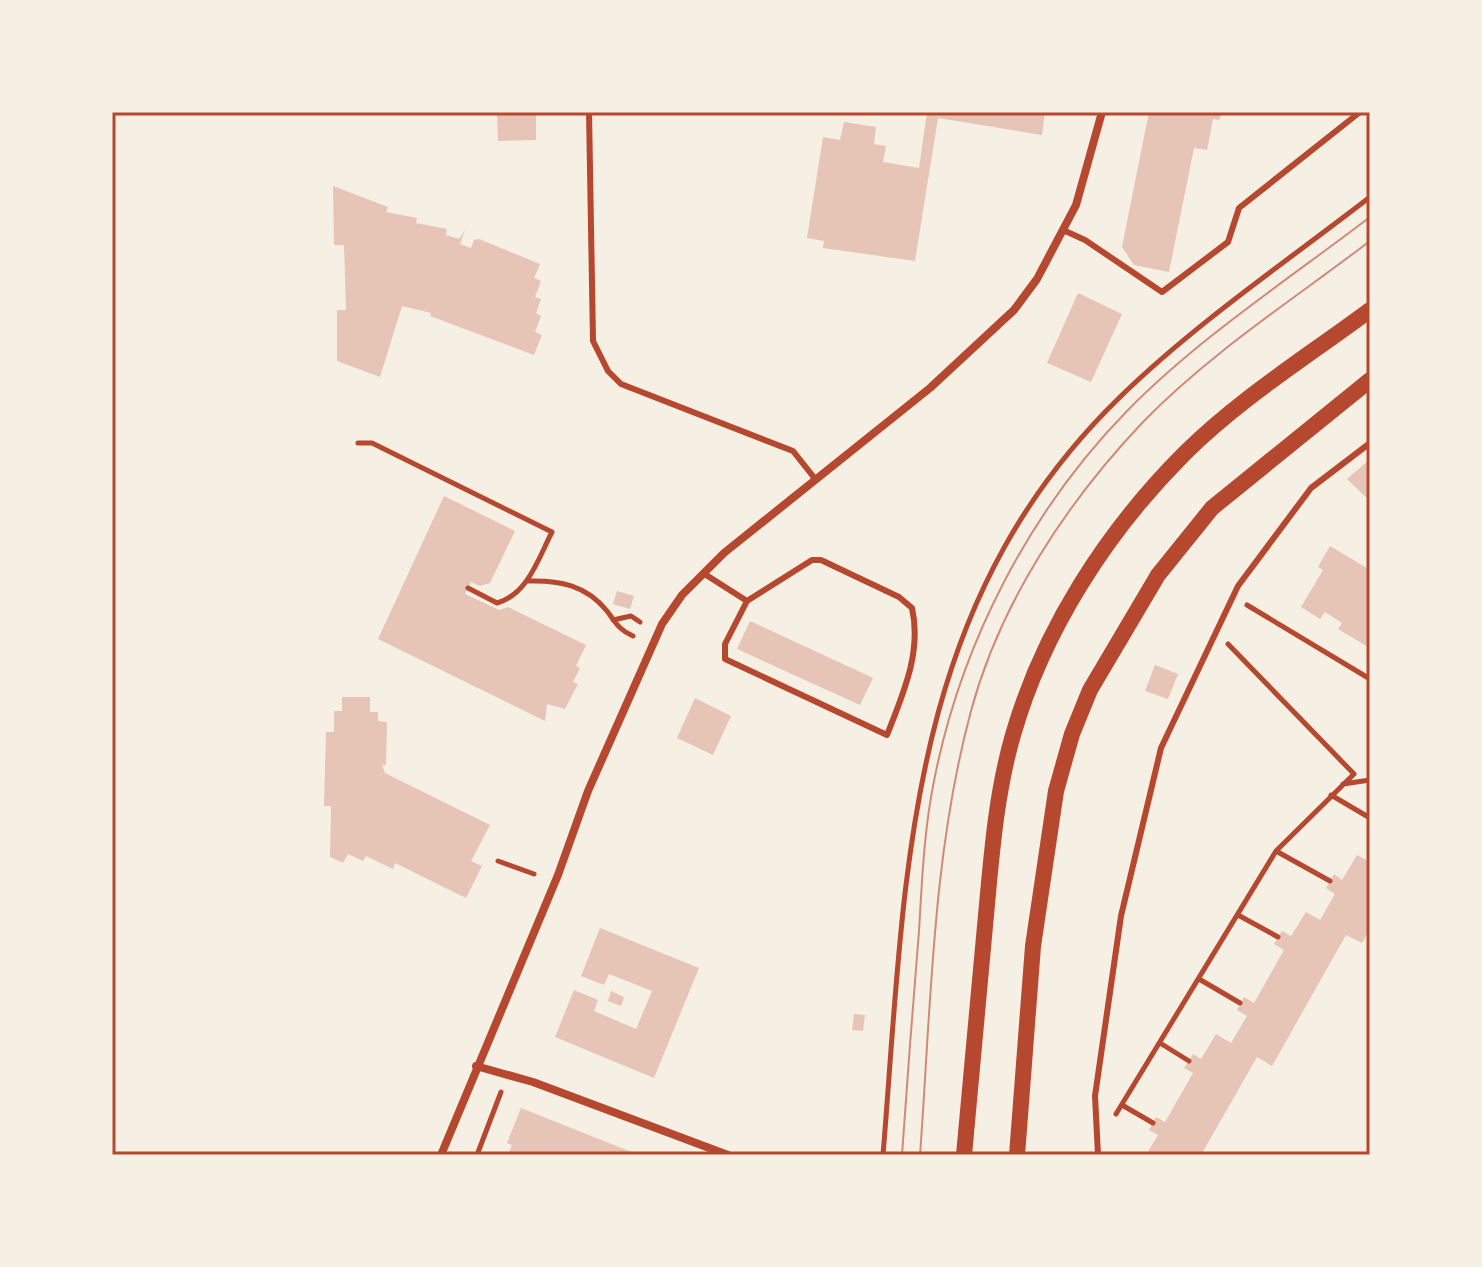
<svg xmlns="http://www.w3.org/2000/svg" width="1482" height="1267" font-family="Overpass,sans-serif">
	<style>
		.building { fill: #e6c5b7 }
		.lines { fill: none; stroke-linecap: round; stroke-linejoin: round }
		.path { stroke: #b5482f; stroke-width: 5 }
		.service { stroke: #b5482f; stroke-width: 6 }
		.minor { stroke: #b5482f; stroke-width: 8 }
		.secondary { stroke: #b5482f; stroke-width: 16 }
		.tram { stroke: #cf8b77; stroke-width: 2 }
		.neatline { fill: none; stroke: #b5482f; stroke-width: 3 }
	</style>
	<rect width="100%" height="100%" fill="#f6efe4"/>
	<!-- building -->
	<path class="building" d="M 497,112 L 536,112 L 536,140 L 498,141 Z
		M 927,112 L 1045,112 L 1042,135 L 938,118 L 915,261 L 823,248 L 824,241 L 807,238 L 823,137 L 840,140 L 844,122 L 876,127 L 874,144 L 886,146 L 883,162 L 919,168 Z
		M 1149,112 L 1223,112 L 1219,120 L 1213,119 L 1207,150 L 1194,148 L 1169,272 L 1134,265 L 1122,247 Z
		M 333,186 L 388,207 L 386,212 L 417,218 L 416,223 L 447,229 L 446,235 L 459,239 L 465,230 L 460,244 L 471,248 L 474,240 L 479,239 L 540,264 L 534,278 L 541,281 L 535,297 L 541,299 L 536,313 L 541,316 L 535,332 L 542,335 L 534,355 L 430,316 L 431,313 L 402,306 L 380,377 L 337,361 L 337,310 L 346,310 L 344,245 L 334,245 Z
		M 1078,293 L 1122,314 L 1091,382 L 1047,363 Z
		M 1370,459 L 1370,501 L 1347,479 Z
		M 444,496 L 515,531 L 490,583 L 480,586 L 471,582 L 465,594 L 499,610 L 508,607 L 586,645 L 576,666 L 580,668 L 573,682 L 578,684 L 565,709 L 547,704 L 545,721 L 378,639 Z
		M 1330,546 L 1370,570 L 1370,648 L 1338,629 L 1342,623 L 1325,612 L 1320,619 L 1301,607 L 1323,570 L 1318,567 Z
		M 617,591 L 634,596 L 630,609 L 613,604 Z
		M 750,621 L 873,678 L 860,705 L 737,649 Z
		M 1155,665 L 1178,674 L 1168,699 L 1145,691 Z
		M 342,697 L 370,697 L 370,712 L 378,712 L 378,721 L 387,722 L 386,765 L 382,765 L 385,773 L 490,825 L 471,861 L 482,866 L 466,898 L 395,863 L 393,869 L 366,856 L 363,861 L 348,854 L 343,863 L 330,857 L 331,806 L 324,806 L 326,732 L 334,732 L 334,711 L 342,711 Z
		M 695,698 L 731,716 L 713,755 L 677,738 Z
		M 1357,855 L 1370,862 L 1370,929 L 1362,943 L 1346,935 L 1272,1066 L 1257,1057 L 1201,1155 L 1146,1155 L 1158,1135 L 1149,1130 L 1156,1117 L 1165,1122 L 1193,1073 L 1184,1068 L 1193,1054 L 1201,1059 L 1216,1034 L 1231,1043 L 1247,1016 L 1237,1010 L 1244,997 L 1254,1003 L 1284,950 L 1274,944 L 1282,931 L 1291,936 L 1306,912 L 1320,920 L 1335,894 L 1326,888 L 1334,874 L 1342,880 Z
		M 600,928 L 699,968 L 654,1078 L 555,1037 L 574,990 L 598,1000 L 594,1011 L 636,1029 L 652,991 L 609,974 L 604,985 L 581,976 Z
		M 611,991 L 624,997 L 621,1006 L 608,1001 Z
		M 854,1014 L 865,1015 L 863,1031 L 852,1030 Z
		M 521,1108 L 639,1155 L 508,1155 L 512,1145 L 507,1143 Z"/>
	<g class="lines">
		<!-- path -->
		<path class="path" d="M 358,443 L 372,443 L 552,532 C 538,559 528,594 497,603 L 468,588
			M 528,581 C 559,580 586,585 607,611 C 616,623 619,630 633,636
			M 1247,605 L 1370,679
			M 613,620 L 631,616 L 640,622
			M 1343,784 L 1370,780
			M 1331,795 L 1370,818
			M 1276,851 L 1330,881
			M 498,861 L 534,874
			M 1238,915 L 1278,937
			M 1199,979 L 1240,1003
			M 1160,1043 L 1189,1061
			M 1122,1105 L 1153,1123
			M 1116,1114 L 1276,851 L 1354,774 L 1228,644
			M 477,1155 L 501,1092
			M 883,1155 C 906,876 903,608 1120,397 C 1196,323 1286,262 1370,197"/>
		<!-- service -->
		<path class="service" d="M 589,112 L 593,341 L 608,371 L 621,384 L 793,451 L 816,480
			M 1063,230 L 1085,240 L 1162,292 L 1228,242 L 1239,208 L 1360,112
			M 812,560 L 821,560 L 899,597 L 912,608 C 922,652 903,694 887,735 L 725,659 L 725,644 L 747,601 Z
			M 703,573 L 747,601
			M 1098,1155 L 1095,1096 L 1121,916 L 1161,748 L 1238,586 L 1311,488 L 1370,443"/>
		<!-- minor -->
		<path class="minor" d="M 476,1066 L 533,1082 L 728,1155
			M 441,1155 L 558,875 L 588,791 L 662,624 L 682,595 L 724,553 L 930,388 L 1014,310 L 1037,279 L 1076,205 L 1102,112"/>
		<!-- secondary -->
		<path class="secondary" d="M 964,1155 C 971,1079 978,1003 985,926 C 991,863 995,797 1013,735 C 1043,630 1107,531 1184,454 C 1239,399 1308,356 1370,310
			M 1017,1155 L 1033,946 L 1056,791 L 1072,734 L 1090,690 L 1158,575 L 1212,508 L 1370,380"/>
		<!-- tram -->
		<path class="tram" d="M 902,1155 C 907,1080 913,1006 919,931 C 922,881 924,830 934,781 C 961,643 1030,510 1128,410 C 1200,337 1289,279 1370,217
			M 920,1155 C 931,1007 932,855 971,711 C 1000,603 1067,502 1143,422 C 1210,353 1294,299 1370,241"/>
	</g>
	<!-- border -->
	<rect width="1482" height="1267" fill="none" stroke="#f6efe4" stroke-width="228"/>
	<rect x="114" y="114" width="1254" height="1039" class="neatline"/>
</svg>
